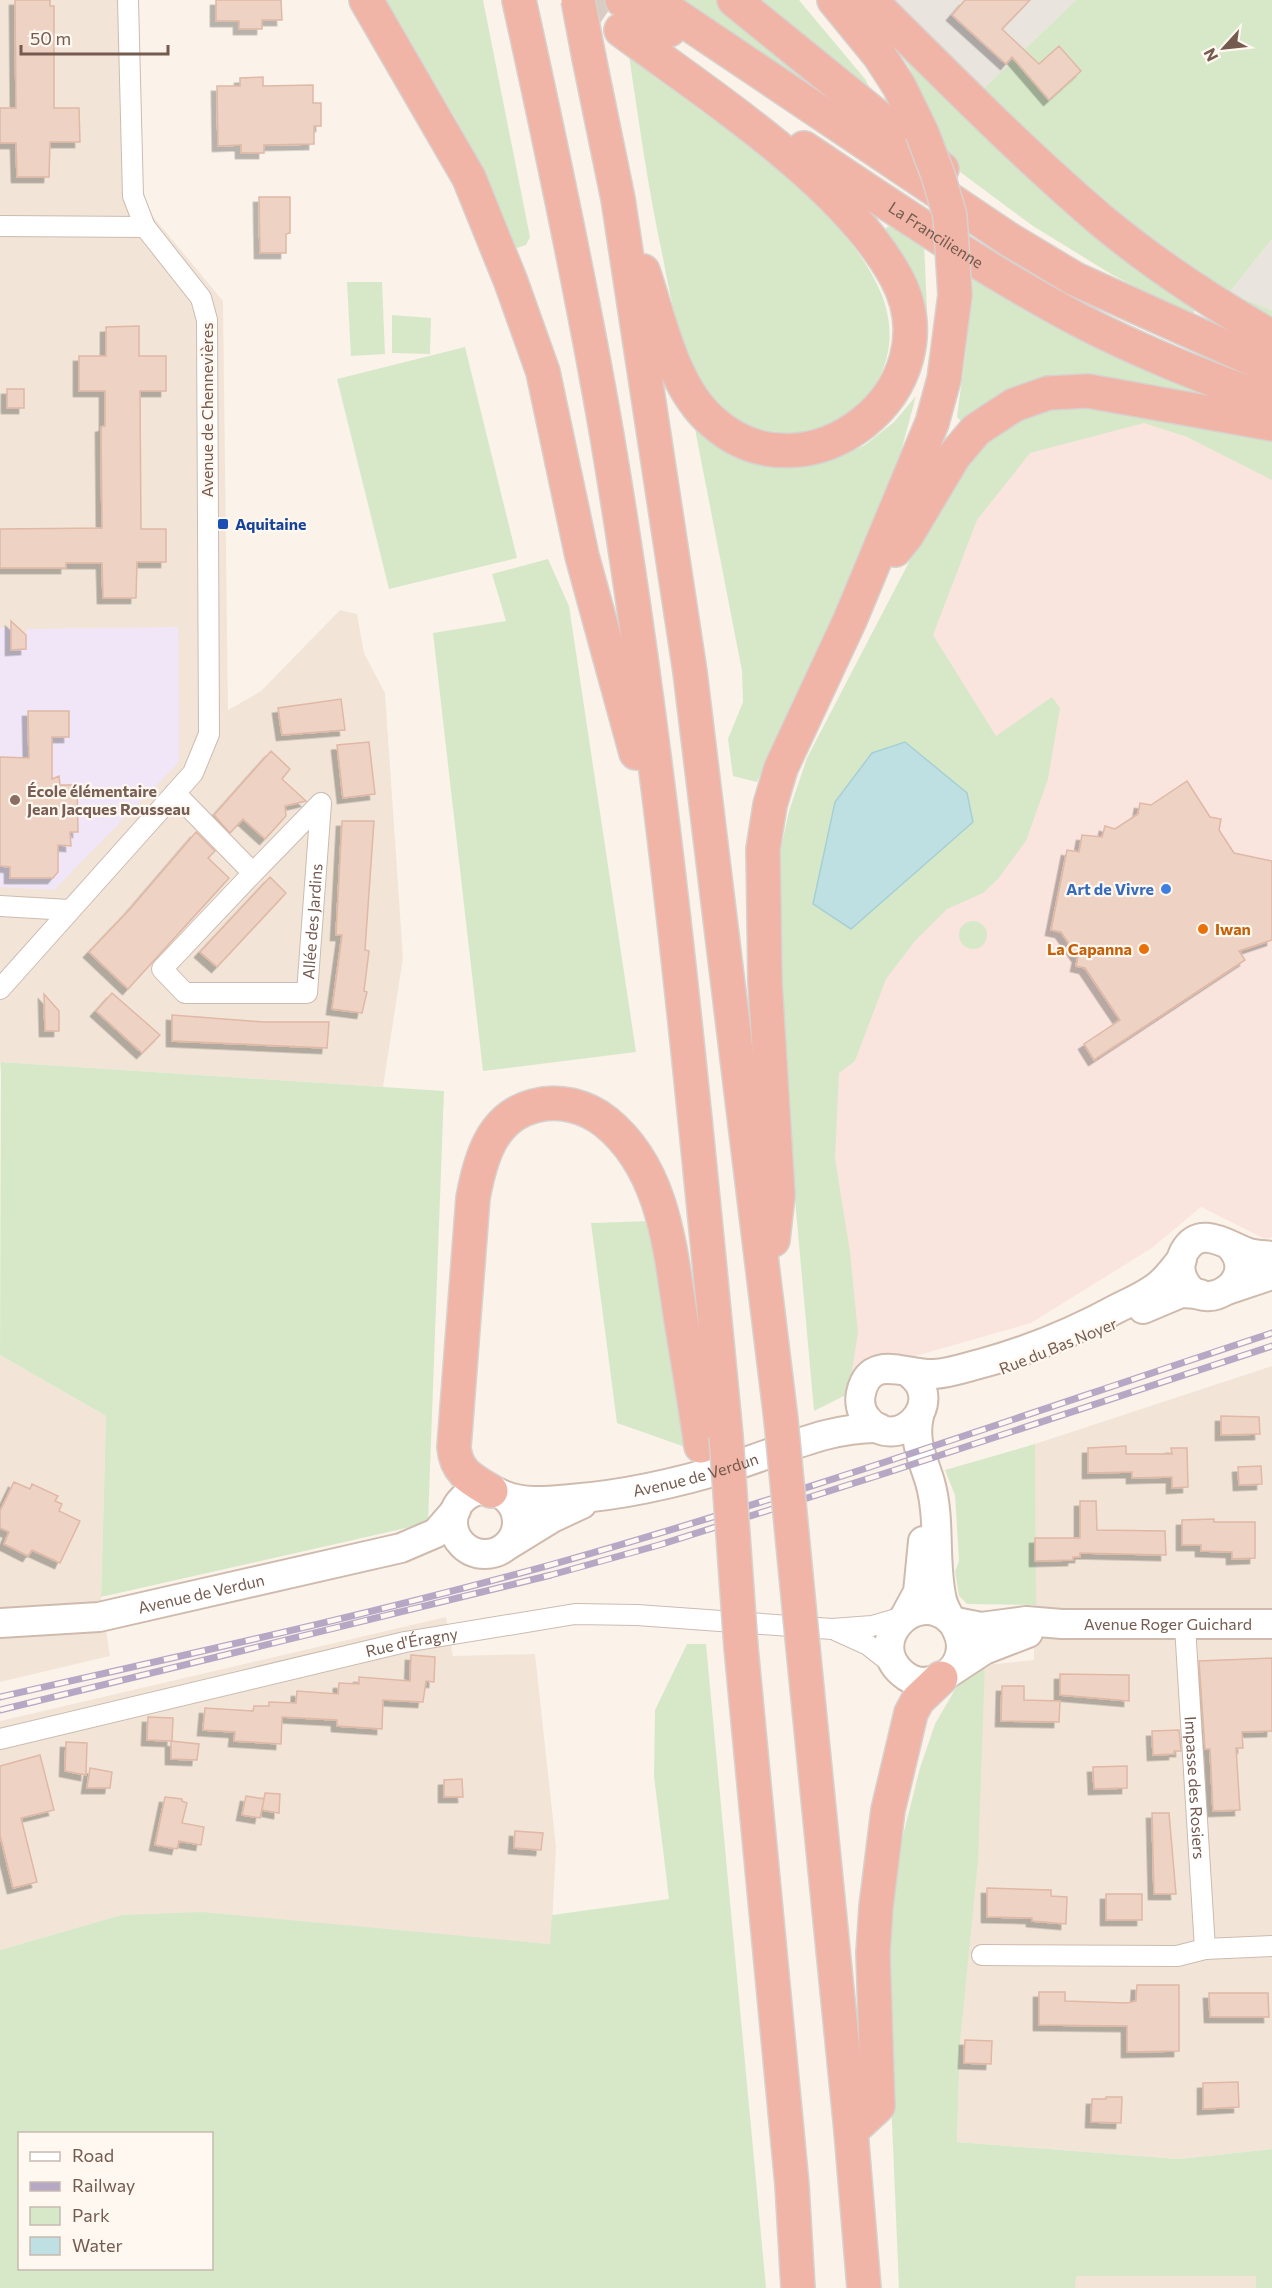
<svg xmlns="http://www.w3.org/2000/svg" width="1272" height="2288" font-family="Commissioner,sans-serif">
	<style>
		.residential { fill: #f2e5d8 }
		.commercial { fill: #fae5de }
		.industrial { fill: #eae4df }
		.education { fill: #f0e6f8 }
		.green { fill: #d7e8c9; fill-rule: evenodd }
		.water { fill: #bfe0e3; stroke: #a6d0d4; stroke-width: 1.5 }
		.building { fill: #eed2c3; stroke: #e0b8a5; stroke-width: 1.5; filter: url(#shadow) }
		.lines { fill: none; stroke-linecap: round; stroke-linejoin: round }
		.highway-tunnel { stroke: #d9cdc3; stroke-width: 33; stroke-dasharray: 33 16; stroke-linecap: butt }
		.street-casing { stroke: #ccbbb0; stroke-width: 22 }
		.secondary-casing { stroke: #cfbbae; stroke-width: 32 }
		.highway-casing { stroke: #d8d1ce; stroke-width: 36 }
		.street { stroke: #fff; stroke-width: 20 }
		.secondary { stroke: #fff; stroke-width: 28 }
		.highway { stroke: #f0b5a6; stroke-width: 33 }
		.rail-casing { stroke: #b6a8c5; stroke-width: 7 }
		.rail { stroke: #fef8f0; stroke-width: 4.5; stroke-dasharray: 14; stroke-linecap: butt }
		.highway-bridge-casing { stroke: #d8d1ce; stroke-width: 36; stroke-linecap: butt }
		.highway-bridge { stroke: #f0b5a6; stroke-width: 33 }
		.transit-dot { fill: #1a4fb4; stroke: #fef8f0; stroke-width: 2 }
		.education-dot { fill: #8d6e63; stroke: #fef8f0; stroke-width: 2 }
		.shop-dot { fill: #3f7fe0; stroke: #fef8f0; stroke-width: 2 }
		.food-dot { fill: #e8710a; stroke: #fef8f0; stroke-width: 2 }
		.labels { text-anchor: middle; stroke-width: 4.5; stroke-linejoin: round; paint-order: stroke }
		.street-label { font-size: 16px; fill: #745a4f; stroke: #fef8f0 }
		.transit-label { font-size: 16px; font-weight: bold; fill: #164399; stroke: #fef8f0; text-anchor: start }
		.education-label { font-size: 16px; font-weight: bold; fill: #785e54; stroke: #fef8f0; text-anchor: start }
		.shop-label { font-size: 16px; font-weight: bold; fill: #366cbe; stroke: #fef8f0; text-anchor: end }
		.food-label { font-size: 16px; font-weight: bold; fill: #c56008; stroke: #fef8f0; text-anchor: start }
	</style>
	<defs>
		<filter id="shadow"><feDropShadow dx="-5.5" dy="5.5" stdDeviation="0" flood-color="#0004"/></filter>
	</defs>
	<rect width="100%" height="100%" fill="#fbf3ea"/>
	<!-- residential -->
	<path class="residential" d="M 0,0 L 128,0 L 141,202 L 223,301 L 228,710 L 261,691 L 340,610 L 357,614 L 364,653 L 385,693 L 403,958 L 383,1087 L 1,1062 L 0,1075 Z
		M 0,1355 L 106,1416 L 101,1597 L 110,1656 L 0,1682 Z
		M 1272,1366 L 1272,2149 L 1179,2159 L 957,2142 L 960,2042 L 985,1665 L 1034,1660 L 1035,1444 Z
		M 446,1617 L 453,1656 L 535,1654 L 556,1847 L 551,1944 L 121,1915 L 0,1950 L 0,1721 Z
		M 1075,2276 L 1256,2276 L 1256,2288 L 1075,2288 Z"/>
	<!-- commercial -->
	<path class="commercial" d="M 1138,419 L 1272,469 L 1272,1237 L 1265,1239 L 1201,1207 L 1152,1248 L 1031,1323 L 905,1359 L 848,1394 L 818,1138 L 921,647 L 946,544 L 1042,423 Z"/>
	<!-- industrial -->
	<path class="industrial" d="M 894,0 L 1076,0 L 984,88 Z
		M 1272,239 L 1272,310 L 1229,293 Z"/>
	<!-- education -->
	<path class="education" d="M 178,627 L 179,762 L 54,890 L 0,887 L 0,628 L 19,628 L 20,633 L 26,633 L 27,629 Z"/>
	<!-- green -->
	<path class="green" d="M 386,0 L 483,0 L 530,237 L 526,245 L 517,248 L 514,244 L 457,121 Z
		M 672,0 L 716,0 L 814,82 L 814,88 L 811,90 Z
		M 755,0 L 799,0 L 865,79 L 881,108 Z
		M 1076,0 L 1272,0 L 1272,239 L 1229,293 L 1272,310 L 1272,320 L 1229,293 L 1102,202 L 984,88 Z
		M 884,32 L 1194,308 L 1194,315 L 1190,316 L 1111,274 L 1033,226 L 952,166 L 938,125 L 909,67 Z
		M 629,56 C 707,114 844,203 881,293 C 926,403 782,489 703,391 C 697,382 693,368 689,359 C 675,324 669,289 662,253 C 648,188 639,122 629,56 Z
		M 888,226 L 924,243 L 928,333 L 925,335 L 883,232 Z
		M 968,272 L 1180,384 L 1224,402 L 1099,380 L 964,424 L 957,417 C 963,368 973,322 968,272 Z
		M 347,282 L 382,282 L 385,354 L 351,356 Z
		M 392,315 L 431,318 L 430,354 L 392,353 Z
		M 465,347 L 517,558 L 389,589 L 337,379 Z
		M 916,396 L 899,459 L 848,590 L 798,690 L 757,782 L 733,776 L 728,739 L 743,702 L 742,671 L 695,429 L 738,455 L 813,462 L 843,455 L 865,445 L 894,422 Z
		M 1081,404 L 1186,420 L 1272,442 L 1272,480 L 1187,437 L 1144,423 L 1030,453 L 977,520 L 933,635 L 996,736 L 1052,697 L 1060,708 L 1048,779 L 1026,841 L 998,879 L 983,893 L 947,909 L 915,941 L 886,979 L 855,1061 L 839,1073 L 835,1158 L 850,1252 L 858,1333 L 848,1394 L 814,1411 L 793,1177 L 775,876 L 789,811 L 807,758 L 946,491 L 986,440 L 1030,415 L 1053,408 Z
		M 548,559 L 569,606 L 636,1052 L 483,1071 L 433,633 L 506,621 L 492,574 Z
		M959 935a14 14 0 1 1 28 0a14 14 0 1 1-28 0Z
		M 1,1062 L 444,1091 L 428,1523 L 101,1597 L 106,1416 L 0,1355 Z
		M 650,1221 L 688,1448 L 617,1423 L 591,1223 Z
		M 1035,1444 L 1036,1605 L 967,1604 L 959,1596 L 955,1571 L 959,1561 L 955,1495 L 945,1470 Z
		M 687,1644 L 706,1644 L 766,2288 L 0,2288 L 0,1950 L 121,1915 L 202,1912 L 550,1944 L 552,1915 L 669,1899 L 654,1776 L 655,1710 ZM 20,2134 L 212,2134 L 212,2268 L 20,2268 Z
		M 985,1665 L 978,1861 L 960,2042 L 957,2142 L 1179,2159 L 1272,2149 L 1272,2288 L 1256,2288 L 1256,2276 L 1076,2276 L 1075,2288 L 899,2288 L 886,1980 L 895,1867 L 920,1768 L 935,1724 L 957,1686 Z"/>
	<!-- water -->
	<path class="water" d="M 905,742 L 967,793 L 973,822 L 851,929 L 813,904 L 835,802 L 872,753 Z"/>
	<!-- building -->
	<path class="building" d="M 15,0 L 50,0 L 50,6 L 54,6 L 54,108 L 79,108 L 80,142 L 50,142 L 49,177 L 17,177 L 16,143 L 0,143 L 0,108 L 16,108 Z
		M 216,0 L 281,0 L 282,20 L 262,20 L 262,29 L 239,29 L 239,21 L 216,21 Z
		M 965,0 L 1030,0 L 1002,29 L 1039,64 L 1059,46 L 1081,71 L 1049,100 L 1012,57 L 1006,64 L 952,15 Z
		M 263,77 L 263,86 L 313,85 L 313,103 L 321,103 L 321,126 L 314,126 L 314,144 L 264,145 L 264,153 L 241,153 L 241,145 L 218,146 L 217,86 L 240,86 L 240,78 Z
		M 259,197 L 290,197 L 290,233 L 286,234 L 286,253 L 260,253 Z
		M 139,326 L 139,356 L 166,356 L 166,391 L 140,391 L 141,529 L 166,529 L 166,562 L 137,562 L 136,598 L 103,598 L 102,563 L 66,563 L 66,568 L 0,568 L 0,529 L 102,528 L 101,427 L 105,426 L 105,391 L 79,391 L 79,356 L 106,356 L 106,327 Z
		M 7,389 L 24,389 L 24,408 L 7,408 Z
		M 11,621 L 26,635 L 26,649 L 11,650 Z
		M 341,699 L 345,730 L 282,735 L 278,708 Z
		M 28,711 L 69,711 L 69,737 L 52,737 L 52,779 L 59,776 L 60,785 L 77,785 L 78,832 L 70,832 L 71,846 L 58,845 L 58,872 L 53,878 L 10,878 L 10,867 L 0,866 L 0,757 L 29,758 Z
		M 369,742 L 375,794 L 343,798 L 337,745 Z
		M 271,751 L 290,769 L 282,779 L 306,801 L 285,806 L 286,816 L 265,839 L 243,819 L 230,833 L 214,815 Z
		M 1187,781 L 1210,817 L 1221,819 L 1219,830 L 1234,853 L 1272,861 L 1272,940 L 1239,951 L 1245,960 L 1094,1060 L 1084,1044 L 1120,1020 L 1085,968 L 1076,966 L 1078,957 L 1061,932 L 1051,930 L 1067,850 L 1079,852 L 1082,835 L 1102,837 L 1105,826 L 1115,829 L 1138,814 L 1140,803 L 1151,805 Z
		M 342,821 L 374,821 L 365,950 L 369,951 L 364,991 L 367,992 L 362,1013 L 332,1009 L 342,935 L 336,935 Z
		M 196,832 L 215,851 L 208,858 L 229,878 L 128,989 L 89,952 L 130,909 Z
		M 270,877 L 286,893 L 217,967 L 200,952 Z
		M 112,993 L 160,1035 L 142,1053 L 96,1011 Z
		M 44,994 L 59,1011 L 59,1031 L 45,1031 Z
		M 172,1015 L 264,1022 L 329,1022 L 327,1048 L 172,1041 Z
		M 1221,1416 L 1259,1417 L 1260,1434 L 1221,1435 Z
		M 1126,1446 L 1126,1454 L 1172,1454 L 1171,1448 L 1187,1448 L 1188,1487 L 1172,1488 L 1172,1477 L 1132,1478 L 1132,1472 L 1088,1473 L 1088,1448 Z
		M 1261,1466 L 1262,1484 L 1239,1485 L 1238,1467 Z
		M 14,1482 L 30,1489 L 32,1484 L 58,1496 L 55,1501 L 62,1504 L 59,1511 L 80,1521 L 60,1563 L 32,1550 L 28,1556 L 4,1544 L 9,1532 L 0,1528 L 0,1511 Z
		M 1080,1501 L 1096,1501 L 1097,1530 L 1165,1531 L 1166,1555 L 1080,1553 L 1080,1557 L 1073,1557 L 1073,1560 L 1035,1561 L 1035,1538 L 1080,1538 Z
		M 1214,1519 L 1214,1522 L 1255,1522 L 1255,1558 L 1232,1559 L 1232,1552 L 1201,1551 L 1201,1545 L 1182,1545 L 1182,1520 Z
		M 411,1655 L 435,1657 L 434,1682 L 426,1681 L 423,1702 L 383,1700 L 382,1729 L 337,1726 L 337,1720 L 282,1717 L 281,1744 L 234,1741 L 235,1732 L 203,1730 L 205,1708 L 253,1711 L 254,1706 L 269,1706 L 269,1702 L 296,1703 L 297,1691 L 338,1694 L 339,1683 L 359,1684 L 359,1677 L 410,1681 Z
		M 1272,1658 L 1272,1731 L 1242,1732 L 1243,1748 L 1236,1748 L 1240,1810 L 1213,1811 L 1210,1749 L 1205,1749 L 1199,1661 Z
		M 1060,1674 L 1129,1675 L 1129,1701 L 1060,1695 Z
		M 1002,1686 L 1024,1686 L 1024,1700 L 1060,1701 L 1059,1722 L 1001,1721 Z
		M 148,1717 L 173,1718 L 172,1741 L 147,1740 Z
		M 1179,1730 L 1181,1751 L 1174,1751 L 1174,1754 L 1153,1755 L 1152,1731 Z
		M 171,1741 L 199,1744 L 197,1760 L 171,1759 Z
		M 66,1742 L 87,1743 L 86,1775 L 65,1771 Z
		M 40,1755 L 54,1810 L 21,1818 L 37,1882 L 13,1888 L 0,1835 L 0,1766 Z
		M 1127,1766 L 1127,1788 L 1094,1789 L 1093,1767 Z
		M 90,1768 L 112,1772 L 110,1788 L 87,1788 Z
		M 462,1779 L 463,1797 L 444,1797 L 444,1780 Z
		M 265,1793 L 280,1794 L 279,1813 L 262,1810 Z
		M 246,1796 L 264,1799 L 260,1818 L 242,1815 Z
		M 165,1797 L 182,1799 L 182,1801 L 187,1803 L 182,1823 L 204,1827 L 201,1845 L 179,1841 L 177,1849 L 155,1845 Z
		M 1152,1813 L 1169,1813 L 1176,1894 L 1154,1894 Z
		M 515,1831 L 543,1833 L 541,1850 L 514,1848 Z
		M 987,1888 L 1051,1890 L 1051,1896 L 1067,1897 L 1066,1924 L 1032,1921 L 1032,1918 L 987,1917 Z
		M 1106,1894 L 1142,1894 L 1142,1920 L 1106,1920 Z
		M 1137,1985 L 1179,1985 L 1179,2051 L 1127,2052 L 1127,2026 L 1039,2025 L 1039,1992 L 1065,1992 L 1065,2001 L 1127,2003 L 1136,2001 Z
		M 1209,1993 L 1268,1993 L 1269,2017 L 1210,2017 Z
		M 965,2040 L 992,2041 L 991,2064 L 964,2063 Z
		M 1238,2082 L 1239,2107 L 1203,2109 L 1203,2083 Z
		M 1106,2097 L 1122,2097 L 1121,2123 L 1091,2122 L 1092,2099 L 1106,2099 Z"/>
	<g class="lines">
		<!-- highway-tunnel -->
		<path class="highway-tunnel" d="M 576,0 L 621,30"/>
		<defs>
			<g id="street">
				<path d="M 0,226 L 145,227"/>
				<path id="s1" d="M 175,793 L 253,873 L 162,969 L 185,993 L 307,993 L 321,803 L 253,873"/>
				<path d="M 0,906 L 69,910"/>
				<path d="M 0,989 L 193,773 L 209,734 L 207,320 L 201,298 L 145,227 L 133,196 L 128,0"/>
				<path id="s2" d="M 1185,1626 L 1205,1949"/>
				<path d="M 837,1631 L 868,1645 L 896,1667"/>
				<path id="s3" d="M 0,1739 L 405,1642 L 575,1614 L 637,1615 L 832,1629 L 872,1626 L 903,1617"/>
				<path d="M 982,1955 L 1177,1956 L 1205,1949 L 1272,1946"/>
			</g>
			<g id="secondary">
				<path d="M 1228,1244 C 1265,1279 1201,1320 1183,1279 C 1179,1270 1180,1260 1184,1252 C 1200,1223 1228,1246 1249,1253 C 1257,1255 1264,1255 1272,1256"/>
				<path d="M 1227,1290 L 1272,1275"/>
				<path d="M 1143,1309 L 1181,1293 L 1200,1294"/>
				<path d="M 909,1373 C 949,1402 896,1456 867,1419 C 861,1412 859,1402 861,1393 C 870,1352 908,1376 934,1374 C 951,1373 967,1367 983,1363 C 1031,1350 1074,1332 1118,1308 C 1132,1301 1149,1294 1161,1283 C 1169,1276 1175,1267 1182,1259"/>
				<path d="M 919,1416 C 913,1441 923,1459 930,1482 C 941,1521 933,1562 942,1600 C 946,1617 961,1628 961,1646 C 961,1676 924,1693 902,1673 C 866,1642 914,1589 949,1619"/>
				<circle cx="485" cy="1522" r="32"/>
				<path id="s4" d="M 503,1495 C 525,1504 548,1501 571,1499 C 625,1495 681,1482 733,1466 C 782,1451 827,1427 879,1428"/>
				<path d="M 508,1545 L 552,1518 L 582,1504"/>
				<path d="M 905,1616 L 918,1592 L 923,1541"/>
				<path id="s5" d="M 951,1621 L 981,1627 L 1026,1621 L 1062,1624 L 1272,1624"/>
				<path id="s6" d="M 0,1623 L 99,1617 L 401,1548 L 436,1533 L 456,1510"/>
				<path d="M 949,1673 L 984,1650 L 1028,1633"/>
			</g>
			<g id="highway">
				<path d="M 366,0 L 469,178 L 511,282 L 543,372 L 582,556 L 636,753"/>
				<path d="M 519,0 C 551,145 582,290 607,436 C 663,767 694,1102 726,1436"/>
				<path d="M 622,0 L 669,30"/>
				<path d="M 653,0 L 1010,240 L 1075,279 L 1272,368"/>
				<path d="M 734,0 L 942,169"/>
				<path d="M 834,0 L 879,55 L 899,86 L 922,133"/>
				<path d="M 870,0 C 946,75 1021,152 1102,221 C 1155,265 1213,303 1272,337"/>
				<path d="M 621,30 C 708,95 844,182 896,277 C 957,389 807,506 713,422 C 672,387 660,320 643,271"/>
				<path d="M 589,58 L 618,199 L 690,672 L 781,1420"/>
				<path id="s7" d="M 804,148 C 894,208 983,269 1079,320 C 1140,352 1207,378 1272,402"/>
				<path d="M 895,550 L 907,535 L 954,456 L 976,430 L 1014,405 L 1048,393 L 1088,391 L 1272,424"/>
				<path d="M 773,1240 L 778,1195 L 765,982 L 763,849 L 770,805 L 781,768 L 850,620 L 932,423 L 944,379 L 955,295"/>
				<path d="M 491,1491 C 471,1479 456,1472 454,1447 L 473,1198 C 480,1160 491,1117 534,1106 C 559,1099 586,1106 606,1122 C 665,1170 670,1250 681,1320 C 688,1362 695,1404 701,1446"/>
				<path d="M 741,1647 L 792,2185 L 798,2288"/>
				<path d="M 803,1648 L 851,2131 L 864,2288"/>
				<path d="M 851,2131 L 878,2106 L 873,1953 L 876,1907 L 888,1810 L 911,1713 L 918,1700 L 941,1678"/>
			</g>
		</defs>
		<!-- street casing -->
		<use href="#street" class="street-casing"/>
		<!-- secondary casing -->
		<use href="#secondary" class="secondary-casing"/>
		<!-- highway casing -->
		<use href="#highway" class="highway-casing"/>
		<!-- street -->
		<use href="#street" class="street"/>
		<!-- secondary -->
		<use href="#secondary" class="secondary"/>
		<!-- highway -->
		<use href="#highway" class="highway"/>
		<defs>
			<path id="rail" d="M 0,1697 C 184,1655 368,1615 550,1565 C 793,1497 1032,1412 1272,1333
				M 0,1710 L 551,1575 L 659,1545 L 889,1472 L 1272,1346"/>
		</defs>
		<!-- rail casing -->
		<use href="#rail" class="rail-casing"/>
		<!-- rail -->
		<use href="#rail" class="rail"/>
		<defs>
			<path id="highway-bridge" d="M 578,0 L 589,58
				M 922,133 L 938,175 L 950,216 L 955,295
				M 781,1420 L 803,1648
				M 726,1436 L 741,1647"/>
		</defs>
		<!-- highway-bridge casing -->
		<use href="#highway-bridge" class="highway-bridge-casing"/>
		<!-- highway-bridge -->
		<use href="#highway-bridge" class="highway-bridge"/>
	</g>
	<!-- markers -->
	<rect class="transit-dot" x="217" y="518" width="12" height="12" rx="3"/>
	<circle class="education-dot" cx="15" cy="800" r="6"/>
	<circle class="shop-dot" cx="1166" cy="889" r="6"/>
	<g class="food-dot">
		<circle cx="1203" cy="929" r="6"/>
		<circle cx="1144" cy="949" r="6"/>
	</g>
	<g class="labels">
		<!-- street labels -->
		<g class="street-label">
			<text dy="6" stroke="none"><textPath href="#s7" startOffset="158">La Francilienne</textPath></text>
			<text transform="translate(207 410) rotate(-90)" y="6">Avenue de Chennevières</text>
			<text dy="6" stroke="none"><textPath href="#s1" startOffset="471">Allée des Jardins</textPath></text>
			<text transform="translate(1058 1346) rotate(-22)" y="6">Rue du Bas Noyer</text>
			<text dy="6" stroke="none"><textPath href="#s4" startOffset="196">Avenue de Verdun</textPath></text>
			<text dy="6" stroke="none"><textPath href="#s6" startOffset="204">Avenue de Verdun</textPath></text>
			<text dy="6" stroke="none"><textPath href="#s5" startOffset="218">Avenue Roger Guichard</textPath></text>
			<text dy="6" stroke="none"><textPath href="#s3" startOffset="423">Rue d'Éragny</textPath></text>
			<text dy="6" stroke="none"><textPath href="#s2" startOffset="162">Impasse des Rosiers</textPath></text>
		</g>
		<!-- transit labels -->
		<g class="transit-label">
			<text x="235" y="530">Aquitaine</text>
		</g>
		<!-- education labels -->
		<g class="education-label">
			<text x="27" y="797">École élémentaire<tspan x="27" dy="18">Jean Jacques Rousseau</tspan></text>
		</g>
		<!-- shop labels -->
		<g class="shop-label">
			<text x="1154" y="895">Art de Vivre</text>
		</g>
		<!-- food labels -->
		<g class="food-label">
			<text x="1215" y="935">Iwan</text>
			<text x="1132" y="955" text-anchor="end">La Capanna</text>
		</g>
	</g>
	<!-- legend -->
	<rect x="18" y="2132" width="195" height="138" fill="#fef8f0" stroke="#c7b9b0" stroke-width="1.5"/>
	<rect x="30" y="2152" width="30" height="9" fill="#ffffff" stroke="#c7b9b0" stroke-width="1.5"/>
	<text x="72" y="2162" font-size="18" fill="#745a4f">Road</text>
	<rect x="30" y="2182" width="30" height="9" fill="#b6a8c5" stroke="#c7b9b0" stroke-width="1.5"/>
	<text x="72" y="2192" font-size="18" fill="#745a4f">Railway</text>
	<rect x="30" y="2207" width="30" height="18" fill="#d7e8c9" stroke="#c7b9b0" stroke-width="1.5"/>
	<text x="72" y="2222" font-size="18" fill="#745a4f">Park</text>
	<rect x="30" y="2237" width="30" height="18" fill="#bfe0e3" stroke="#c7b9b0" stroke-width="1.5"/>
	<text x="72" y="2252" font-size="18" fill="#745a4f">Water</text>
	<!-- north arrow -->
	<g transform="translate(1224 48) rotate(243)" stroke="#fef8f0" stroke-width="4.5" paint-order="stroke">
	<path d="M0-4.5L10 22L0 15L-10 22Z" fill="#745a4f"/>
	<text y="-9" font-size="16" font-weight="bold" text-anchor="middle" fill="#745a4f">N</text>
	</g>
	<!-- scale -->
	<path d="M21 45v9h147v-9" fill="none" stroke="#745a4f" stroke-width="3"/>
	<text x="30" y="45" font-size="18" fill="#745a4f" stroke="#fef8f0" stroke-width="4.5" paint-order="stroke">50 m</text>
</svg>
